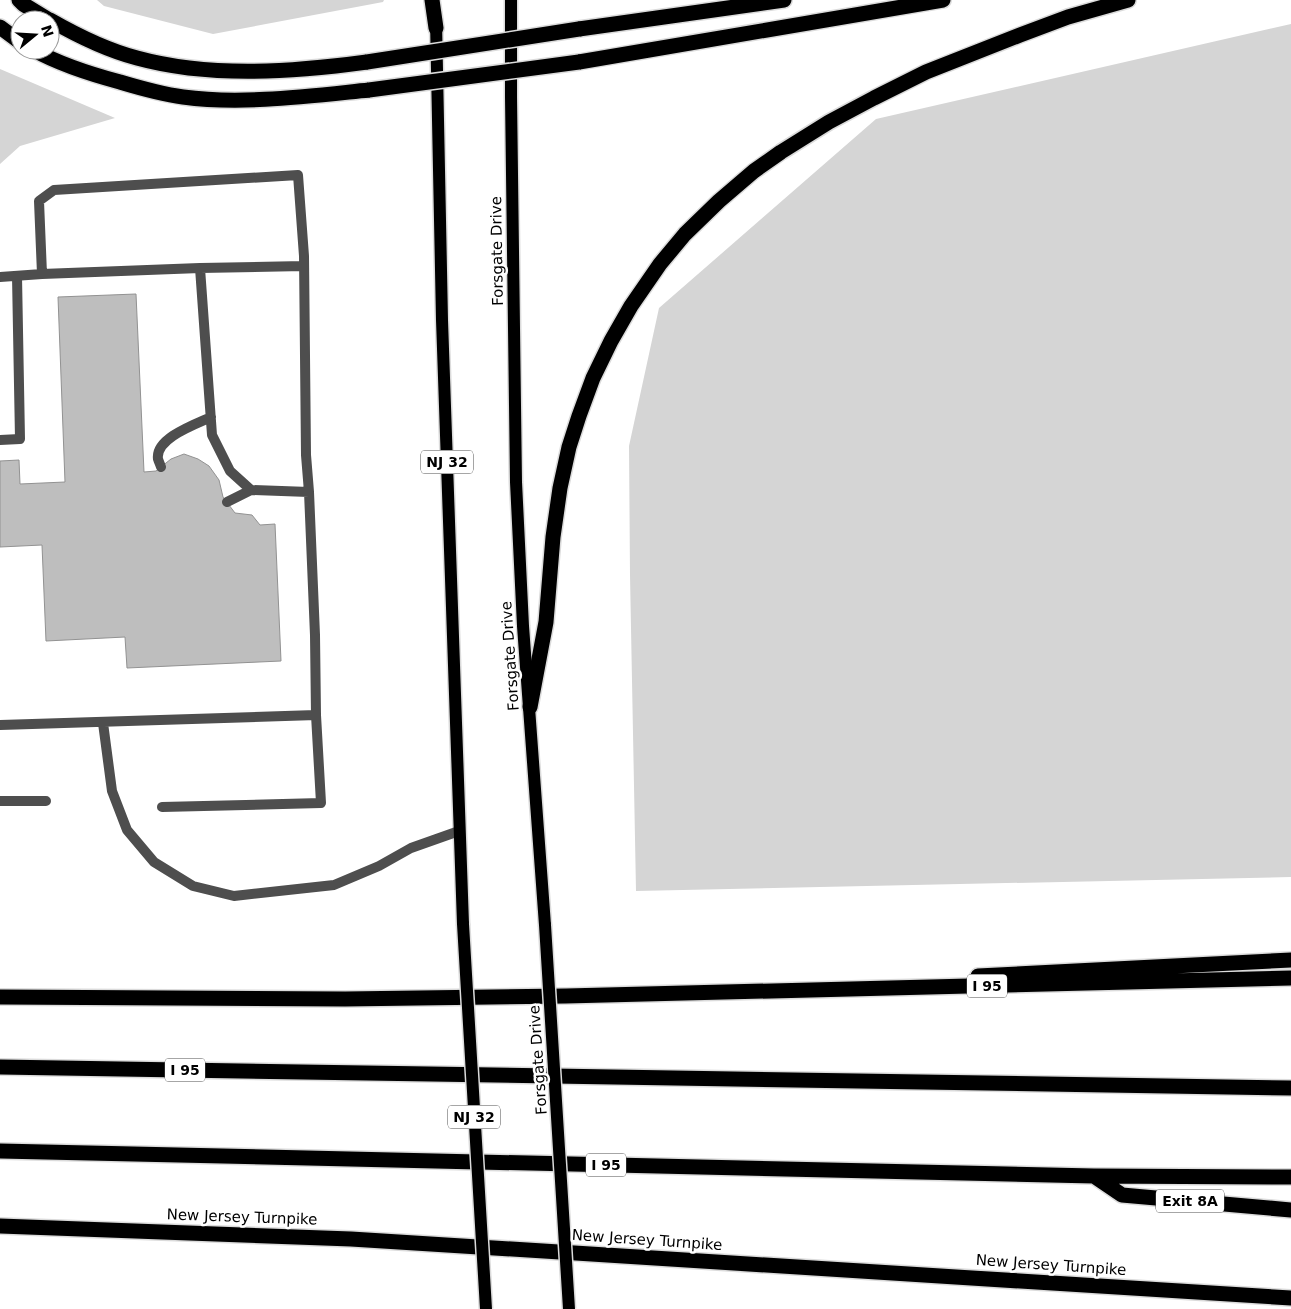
<svg xmlns="http://www.w3.org/2000/svg" width="1291" height="1309" font-family="'DejaVu Sans',sans-serif">
	<style>
		.green { fill: #d5d5d5 }
		.building { fill: #bebebe; stroke: #929292 }
		.lines { fill: none; stroke-linecap: round; stroke-linejoin: round }
		.primary-casing { stroke: #dbdbdb; stroke-width: 15 }
		.motorway-casing { stroke: #dbdbdb; stroke-width: 18 }
		.service { stroke: #4e4e4e; stroke-width: 10 }
		.primary { stroke: #000; stroke-width: 12 }
		.motorway { stroke: #000; stroke-width: 15 }
		.primary-bridge-casing { stroke: #dbdbdb; stroke-width: 15; stroke-linecap: butt }
		.motorway-bridge-casing { stroke: #dbdbdb; stroke-width: 18; stroke-linecap: butt }
		.primary-bridge { stroke: #000; stroke-width: 12 }
		.motorway-bridge { stroke: #000; stroke-width: 15 }
		.labels { text-anchor: middle; stroke-width: 5; stroke-linejoin: round; paint-order: stroke }
		.shield { fill: #fff; stroke: #4c4c4c; stroke-width: 1 }
		.shield-label { font-size: 14px; font-weight: bold; fill: #000 }
		.street-label { font-size: 15px; fill: #000; stroke: #fff }
	</style>
	<rect width="100%" height="100%" fill="#fff"/>
	<!-- green -->
	<path class="green" d="M 97,0 L 384,0 L 383,2 L 213,34 L 104,6 Z
		M 1291,24 L 1291,877 L 636,891 L 630,575 L 629,446 L 659,308 L 876,119 Z
		M 0,69 L 115,118 L 20,146 L 0,164 Z"/>
	<!-- building -->
	<path class="building" d="M 136,294 L 144,472 L 156,471 L 171,459 L 184,454 L 198,459 L 209,466 L 219,480 L 223,497 L 235,513 L 252,515 L 260,525 L 275,524 L 281,661 L 127,668 L 125,637 L 46,641 L 42,545 L 0,547 L 0,461 L 19,460 L 20,484 L 65,482 L 58,297 Z"/>
	<g class="lines">
		<defs>
			<path id="primary" d="M 511,0 L 511,97 L 516,482 L 523,626 L 545,925
				M 436,20 L 442,320 L 463,924"/>
			<path id="motorway" d="M 19,0 L 23,4 L 49,20
				M 432,0 L 436,28
				M 50,20 C 78,36 106,50 137,58 C 210,78 293,72 367,62
				M 0,27 L 20,42
				M 579,29 L 784,0
				M 34,50 C 61,65 90,74 120,82 C 140,88 161,94 183,97 C 242,105 310,96 369,90
				M 579,62 L 943,0
				M 530,707 L 546,622 L 553,537 L 560,488 L 569,447 L 579,416 L 593,378 L 611,341 L 631,306 L 660,264 L 685,234 L 719,201 L 754,171 L 781,152 L 829,122 L 874,98 L 926,72 L 1020,35 L 1068,17 L 1128,0
				M 978,976 L 1291,960
				M 0,997 L 345,999 L 566,996 L 1291,978
				M 0,1067 L 1291,1088
				M 0,1151 L 1094,1176 L 1291,1177
				M 1094,1176 L 1122,1195 L 1291,1210
				M 0,1226 L 351,1239 L 1291,1298"/>
		</defs>
		<!-- primary casing -->
		<use href="#primary" class="primary-casing"/>
		<!-- motorway casing -->
		<use href="#motorway" class="motorway-casing"/>
		<!-- service -->
		<path class="service" d="M 200,268 L 304,266
			M 0,277 L 42,274
			M 0,440 L 20,439 L 17,276
			M 161,467 C 160,464 159,462 158,459 C 155,438 196,424 211,417
			M 227,502 L 251,490
			M 103,723 L 112,791 L 127,830 L 154,862 L 193,886 L 234,896 L 334,885 L 379,866 L 411,848 L 459,831
			M 0,725 L 316,715 L 315,635 L 309,492 L 306,455 L 304,256 L 298,175 L 54,190 L 39,201 L 42,274 L 200,268 L 212,435 L 230,471 L 251,490 L 309,492
			M 0,801 L 46,801
			M 162,807 L 321,803 L 316,715"/>
		<!-- primary -->
		<use href="#primary" class="primary"/>
		<!-- motorway -->
		<use href="#motorway" class="motorway"/>
		<defs>
			<path id="primary-bridge" d="M 463,924 L 486,1309
				M 545,925 L 569,1309"/>
			<path id="motorway-bridge" d="M 367,62 L 579,29
				M 369,90 L 579,62"/>
		</defs>
		<!-- primary-bridge casing -->
		<use href="#primary-bridge" class="primary-bridge-casing"/>
		<!-- motorway-bridge casing -->
		<use href="#motorway-bridge" class="motorway-bridge-casing"/>
		<!-- primary-bridge -->
		<use href="#primary-bridge" class="primary-bridge"/>
		<!-- motorway-bridge -->
		<use href="#motorway-bridge" class="motorway-bridge"/>
	</g>
	<g class="labels">
		<!-- shield labels -->
		<g class="shield">
			<rect x="421" y="450.5" width="52" height="23" rx="4"/>
			<rect x="967" y="974.5" width="40" height="23" rx="4"/>
			<rect x="165" y="1058.5" width="40" height="23" rx="4"/>
			<rect x="448" y="1105.5" width="52" height="23" rx="4"/>
			<rect x="586" y="1153.5" width="40" height="23" rx="4"/>
			<rect x="1156" y="1189.5" width="68" height="23" rx="4"/>
		</g>
		<g class="shield-label">
			<text x="447" y="467">NJ 32</text>
			<text x="987" y="991">I 95</text>
			<text x="185" y="1075">I 95</text>
			<text x="474" y="1122">NJ 32</text>
			<text x="606" y="1170">I 95</text>
			<text x="1190" y="1206">Exit 8A</text>
		</g>
		<!-- street labels -->
		<g class="street-label">
			<text transform="translate(497 251) rotate(-91)" y="5">Forsgate Drive</text>
			<text transform="translate(510 656) rotate(-94)" y="5">Forsgate Drive</text>
			<text transform="translate(538 1060) rotate(-94)" y="5">Forsgate Drive</text>
			<text transform="translate(242 1217) rotate(2)" y="5">New Jersey Turnpike</text>
			<text transform="translate(647 1240) rotate(4)" y="5">New Jersey Turnpike</text>
			<text transform="translate(1051 1265) rotate(4)" y="5">New Jersey Turnpike</text>
		</g>
	</g>
	<!-- north arrow -->
	<g transform="translate(35 35) rotate(72)"><circle r="24" fill="#ffffff" stroke="#999999"/>
	<path d="M0-4L9 19L0 12L-9 19Z" fill="#000000"/>
	<text y="-8" font-size="14" font-weight="bold" text-anchor="middle" fill="#000000">N</text>
	</g>
</svg>
